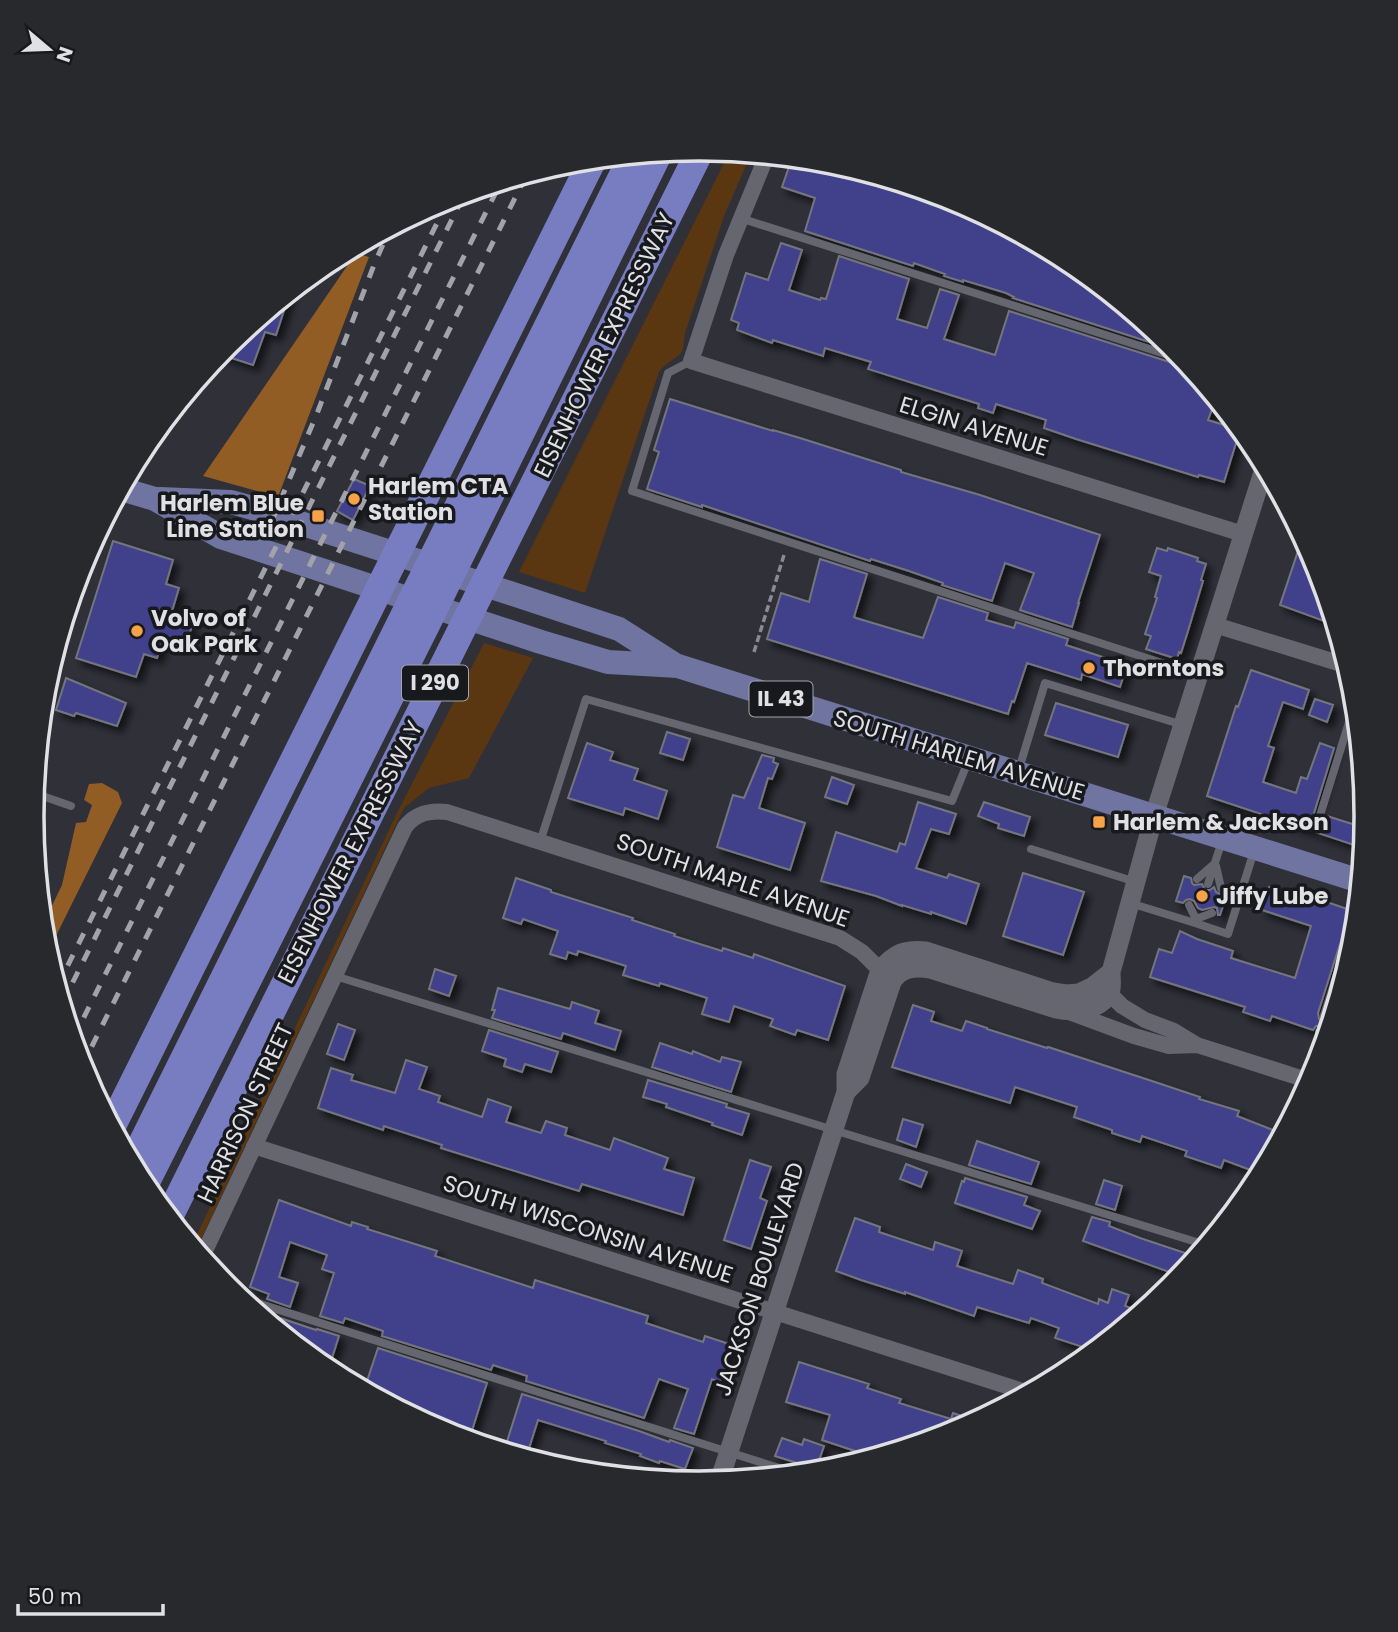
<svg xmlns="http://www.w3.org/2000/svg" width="1398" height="1632" font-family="Poppins,sans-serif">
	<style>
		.green { fill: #5a3711 }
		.forest { fill: #915d25 }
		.building { fill: #3f408b; stroke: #74757e; stroke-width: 2; filter: url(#shadow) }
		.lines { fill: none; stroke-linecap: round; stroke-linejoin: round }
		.path { stroke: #8a8b91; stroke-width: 3.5; stroke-dasharray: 7 3.5; stroke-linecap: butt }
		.service { stroke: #65666f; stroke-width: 8 }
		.minor { stroke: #65666f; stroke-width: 16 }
		.tertiary { stroke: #65666f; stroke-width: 19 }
		.primary { stroke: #7074a0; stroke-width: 24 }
		.motorway { stroke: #777dc0; stroke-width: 28 }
		.rail { stroke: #a2a2a8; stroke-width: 5; stroke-dasharray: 12 12; stroke-linecap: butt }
		.poi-dot { fill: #f6a248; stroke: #18191c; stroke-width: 2.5 }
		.labels { text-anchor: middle; stroke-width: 7; stroke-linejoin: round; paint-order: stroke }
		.shield { fill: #18191c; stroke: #a4a4a9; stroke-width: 2 }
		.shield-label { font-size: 21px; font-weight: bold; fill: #e0e0e5 }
		.street-label { font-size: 23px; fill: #e0e0e5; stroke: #18191c }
		.poi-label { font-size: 23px; font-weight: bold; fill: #e0e0e5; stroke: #18191c; text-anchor: start }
		.rim { fill: none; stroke: #e0e0e5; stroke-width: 3.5 }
	</style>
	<defs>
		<filter id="shadow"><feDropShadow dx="5.5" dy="5.5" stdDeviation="3.5" flood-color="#0009"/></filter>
	</defs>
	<rect width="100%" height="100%" fill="#2f3038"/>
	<!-- green -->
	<path class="green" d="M 730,151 L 751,154 L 724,216 L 685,333 C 684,339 684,346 682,351 C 677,360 666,361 659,372 L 585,593 L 519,572 Z
		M 484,643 L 533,658 L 469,778 L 429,788 L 404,808 L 196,1250 L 192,1245 L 397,813 Z"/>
	<!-- forest -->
	<path class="forest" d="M 356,253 L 369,257 L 278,497 L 203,476 Z
		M 102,783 L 118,792 L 122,803 L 47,954 L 42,926 L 62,885 L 76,823 L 86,822 L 92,805 L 84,800 L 89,784 Z"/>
	<!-- building -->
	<path class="building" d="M 792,158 L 830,161 L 955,199 L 1070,261 L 1171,344 L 1177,351 L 1013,298 L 1014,297 L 1006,293 L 963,280 L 963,282 L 944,276 L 945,274 L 914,263 L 913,266 L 805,231 L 815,198 L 782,187 Z
		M 781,243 L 802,250 L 789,290 L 820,300 L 821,298 L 826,299 L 839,256 L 909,279 L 897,319 L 927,328 L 940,289 L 959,295 L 944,339 L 995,355 L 1009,311 L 1182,366 L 1188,365 L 1216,399 L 1208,420 L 1240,430 L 1224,482 L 1199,475 L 1198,477 L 1076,439 L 1044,428 L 1046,420 L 996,404 L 993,413 L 978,408 L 979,404 L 868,369 L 871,362 L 825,348 L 823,356 L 773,340 L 772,343 L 737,330 L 739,323 L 731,320 L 746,273 L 768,280 Z
		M 290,292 L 276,335 L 265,332 L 253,365 L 219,354 L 227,344 Z
		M 670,399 L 773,431 L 773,430 L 800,438 L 901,470 L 901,472 L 980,495 L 1100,535 L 1078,603 L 1079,603 L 1072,627 L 1020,610 L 1034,573 L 1005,563 L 992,601 L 942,585 L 943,583 L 909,571 L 871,559 L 870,561 L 702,505 L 702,507 L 647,489 L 659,452 L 654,450 Z
		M 354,479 L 370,486 L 353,520 L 337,511 Z
		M 1303,536 L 1316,561 L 1335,625 L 1280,605 Z
		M 113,541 L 173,560 L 166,584 L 179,588 L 170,618 L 192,626 L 186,644 L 164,637 L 157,658 L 144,654 L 136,677 L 76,658 Z
		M 1157,548 L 1167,551 L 1168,548 L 1198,558 L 1197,561 L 1206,564 L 1201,580 L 1203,581 L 1188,631 L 1181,653 L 1179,652 L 1177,659 L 1146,649 L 1151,636 L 1145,634 L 1157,598 L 1155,597 L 1161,576 L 1149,572 Z
		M 820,559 L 867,574 L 854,617 L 856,618 L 923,638 L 938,597 L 988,613 L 986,620 L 1014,628 L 1016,622 L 1068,639 L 1066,645 L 1127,665 L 1120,687 L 1082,674 L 1081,680 L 1027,663 L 1014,702 L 1012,701 L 1008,714 L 767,639 L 781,593 L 809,602 Z
		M 1251,670 L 1309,690 L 1303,709 L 1283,702 L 1268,746 L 1274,748 L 1263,782 L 1296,793 L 1301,777 L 1307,779 L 1320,743 L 1334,748 L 1311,823 L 1311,827 L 1316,831 L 1321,830 L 1327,816 L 1365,828 L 1363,848 L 1207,796 L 1236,706 L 1238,707 Z
		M 66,678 L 126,703 L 117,726 L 76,713 L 74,716 L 56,710 Z
		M 1315,699 L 1333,705 L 1327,722 L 1309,715 Z
		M 1056,703 L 1128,725 L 1118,757 L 1045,735 Z
		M 667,732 L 690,739 L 683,760 L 660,753 Z
		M 587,743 L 613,752 L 610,760 L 638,769 L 634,780 L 667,791 L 658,819 L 625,808 L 623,815 L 568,798 Z
		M 762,755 L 774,758 L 773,762 L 778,764 L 772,779 L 768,778 L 759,808 L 805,823 L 790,870 L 717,847 L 733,795 L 744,798 Z
		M 832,777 L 854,785 L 847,804 L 825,797 Z
		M 918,802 L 956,814 L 949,834 L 931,829 L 916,868 L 947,878 L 949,874 L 979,884 L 966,924 L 931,912 L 931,914 L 902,905 L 902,906 L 876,896 L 821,881 L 836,832 L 897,852 L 900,843 L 905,845 Z
		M 984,802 L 1030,817 L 1024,836 L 998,828 L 999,824 L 978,816 Z
		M 1023,873 L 1084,892 L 1063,955 L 1003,936 Z
		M 1184,876 L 1191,878 L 1192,883 L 1194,885 L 1202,884 L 1205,890 L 1210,890 L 1214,887 L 1216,892 L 1220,894 L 1228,891 L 1220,915 L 1218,915 L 1217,908 L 1214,907 L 1202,910 L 1198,908 L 1194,901 L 1190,899 L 1186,900 L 1183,903 L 1176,901 Z
		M 516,878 L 551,890 L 551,892 L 633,918 L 632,920 L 675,934 L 674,936 L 722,951 L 723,948 L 753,958 L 754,954 L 845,986 L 828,1040 L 797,1030 L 795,1035 L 770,1026 L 773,1019 L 734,1006 L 729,1022 L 702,1014 L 707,998 L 660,983 L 659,986 L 623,975 L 626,966 L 578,951 L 577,955 L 568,952 L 566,959 L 550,954 L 558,931 L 523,919 L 521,924 L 503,918 Z
		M 1269,887 L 1323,904 L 1324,901 L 1350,910 L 1350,915 L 1356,918 L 1356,926 L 1349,924 L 1345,928 L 1318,1013 L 1319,1019 L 1323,1021 L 1328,1020 L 1330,1017 L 1332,1017 L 1327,1034 L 1322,1026 L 1316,1026 L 1313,1030 L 1272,1016 L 1270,1021 L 1243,1012 L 1245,1007 L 1150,977 L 1159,949 L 1172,953 L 1180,931 L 1197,939 L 1233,951 L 1231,958 L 1295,978 L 1311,926 L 1262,910 Z
		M 435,969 L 456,976 L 449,996 L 429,989 Z
		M 498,988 L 570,1009 L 572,1002 L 599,1011 L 595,1023 L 621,1031 L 615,1050 L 563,1033 L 561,1039 L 492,1018 L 495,1010 L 492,1010 Z
		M 913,1005 L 934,1012 L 931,1021 L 962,1031 L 966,1021 L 987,1028 L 987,1029 L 1047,1048 L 1048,1047 L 1158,1083 L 1200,1097 L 1199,1099 L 1239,1111 L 1237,1116 L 1278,1132 L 1265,1166 L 1261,1174 L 1224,1160 L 1221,1168 L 1185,1156 L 1187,1151 L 1142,1136 L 1140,1142 L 1112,1133 L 1112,1130 L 1074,1117 L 1077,1107 L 1015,1087 L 1010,1103 L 892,1067 Z
		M 338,1024 L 355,1030 L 344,1060 L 327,1054 Z
		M 489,1030 L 558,1052 L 551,1072 L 525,1064 L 522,1072 L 504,1066 L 506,1059 L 482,1051 Z
		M 660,1043 L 692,1054 L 693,1051 L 720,1062 L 722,1057 L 741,1062 L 731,1092 L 652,1067 Z
		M 406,1060 L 427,1067 L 419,1089 L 440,1096 L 438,1102 L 482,1117 L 488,1099 L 511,1107 L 506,1122 L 541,1133 L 546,1121 L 567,1128 L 565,1135 L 610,1150 L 614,1138 L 668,1158 L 664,1169 L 694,1178 L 683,1215 L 582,1184 L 579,1191 L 441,1148 L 442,1145 L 384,1126 L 383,1130 L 318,1108 L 331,1068 L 353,1075 L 351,1080 L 395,1093 Z
		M 648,1080 L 727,1104 L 726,1107 L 749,1114 L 742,1135 L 712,1125 L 713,1123 L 666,1107 L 667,1104 L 643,1097 Z
		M 903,1119 L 923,1125 L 916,1147 L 897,1140 Z
		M 977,1141 L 1039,1162 L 1031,1184 L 969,1165 Z
		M 750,1160 L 771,1167 L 760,1198 L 767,1201 L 751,1249 L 724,1240 Z
		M 906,1164 L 927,1172 L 921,1187 L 900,1179 Z
		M 965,1178 L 1027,1197 L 1024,1205 L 1040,1211 L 1032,1229 L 955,1203 L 962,1181 L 964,1182 Z
		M 1104,1180 L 1122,1186 L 1115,1210 L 1096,1204 Z
		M 279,1200 L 351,1226 L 352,1222 L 368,1227 L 367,1229 L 437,1251 L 435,1256 L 533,1288 L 535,1280 L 648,1316 L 646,1323 L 703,1342 L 705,1336 L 732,1345 L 720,1382 L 712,1379 L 694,1434 L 674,1428 L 688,1389 L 659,1379 L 644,1418 L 526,1381 L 527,1376 L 493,1365 L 491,1370 L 382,1336 L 383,1331 L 345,1318 L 343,1323 L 320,1316 L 334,1273 L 322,1269 L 327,1255 L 290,1242 L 279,1277 L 298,1283 L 290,1307 L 267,1299 L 269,1294 L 250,1287 Z
		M 1092,1217 L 1110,1222 L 1109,1226 L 1140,1238 L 1197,1257 L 1184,1272 L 1173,1269 L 1172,1273 L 1083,1241 Z
		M 855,1218 L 880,1227 L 879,1232 L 933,1250 L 935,1242 L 962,1251 L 957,1266 L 1013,1284 L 1018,1270 L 1043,1279 L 1042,1283 L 1098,1304 L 1099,1299 L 1108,1303 L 1112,1289 L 1129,1295 L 1125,1306 L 1142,1312 L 1095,1351 L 1055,1338 L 1059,1328 L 1031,1318 L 1029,1323 L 977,1307 L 974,1316 L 905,1292 L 905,1294 L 861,1280 L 836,1271 Z
		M 257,1311 L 262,1313 L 262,1312 L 316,1330 L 317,1329 L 339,1336 L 332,1358 L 299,1347 Z
		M 378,1348 L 487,1383 L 469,1440 L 443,1433 L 364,1390 Z
		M 799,1362 L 869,1384 L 867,1388 L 901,1399 L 899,1403 L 951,1419 L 953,1413 L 977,1421 L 954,1433 L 925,1442 L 912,1437 L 909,1447 L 851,1464 L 855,1451 L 822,1440 L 830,1415 L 786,1402 Z
		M 522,1394 L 639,1431 L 669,1442 L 670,1440 L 693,1448 L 685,1469 L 660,1461 L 659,1463 L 640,1456 L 641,1454 L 605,1443 L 606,1441 L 538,1420 L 526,1458 L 504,1451 Z
		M 782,1438 L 802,1445 L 804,1439 L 824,1446 L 816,1469 L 775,1456 Z"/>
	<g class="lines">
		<!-- path -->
		<path class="path" d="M 754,652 L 784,555"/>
		<!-- service -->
		<path class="service" d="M 740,218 L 1184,360
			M 691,361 L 668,373 L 632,491 L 1199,675
			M 1019,769 L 1045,683 L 1183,725
			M 34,793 L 71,806
			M 1317,825 L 1355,703
			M 540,842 L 586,699 L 952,801 L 969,759
			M 1031,849 L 1136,882
			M 1216,866 L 1221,888
			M 1197,879 L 1213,865
			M 1208,884 L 1222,841
			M 1130,903 L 1195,923 L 1196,919 L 1212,913
			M 1189,905 L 1196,919
			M 1356,912 L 1358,907
			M 1195,923 L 1228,934 L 1254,851
			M 335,976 L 1206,1245
			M 1324,1015 L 1351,930
			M 1308,1081 L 1319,1045 L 1319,1032
			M 238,1297 L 798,1474"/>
		<!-- minor -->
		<path class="minor" d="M 767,155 L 726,255 L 691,361 L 1243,534
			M 1215,625 L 1348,666
			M 1109,993 L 1122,1006 L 1145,1020 L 1174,1031 L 1197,1045 L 1310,1081
			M 1069,1012 L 1134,1036 L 1169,1046 L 1197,1045
			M 254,1146 L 1029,1393
			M 202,1257 L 405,827 C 416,813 430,810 447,812 L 840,938 L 862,952 L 880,970"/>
		<!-- tertiary -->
		<path class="tertiary" d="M 846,1092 L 860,1078 L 892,982 C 901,967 915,967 930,969 L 1056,1009 C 1074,1013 1104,1011 1111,989 C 1112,984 1111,978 1111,972
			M 719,1482 L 846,1092 L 846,1074 L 880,970 C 895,953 904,949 926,951 L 1053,992 L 1066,994 L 1079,993 L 1092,987 L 1111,972 L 1154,816 L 1265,466"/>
		<!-- primary -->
		<path class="primary" d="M 121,489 L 155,499 L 221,537 L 541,642 L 608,662 L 678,666 L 1360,881
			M 160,499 L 231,502 L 263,511 L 418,561 L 461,577 L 619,629 L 674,664"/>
		<!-- motorway -->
		<path class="motorway" d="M 112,1126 L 593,159
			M 132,1164 L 633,155
			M 144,1186 L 426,625 L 659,152
			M 169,1217 L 701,149"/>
		<!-- rail -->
		<path class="rail" d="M 271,523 L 318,411 L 374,265 L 390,228
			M 57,987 L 450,197
			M 62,1004 L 465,193
			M 73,1039 L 501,182
			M 81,1068 L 527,174"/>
	</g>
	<!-- markers -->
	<g class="poi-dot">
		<circle cx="354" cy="499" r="7"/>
		<rect x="311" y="509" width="14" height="14" rx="3.5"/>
		<circle cx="137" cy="631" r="7"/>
		<circle cx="1089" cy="668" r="7"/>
		<rect x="1092" y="815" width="14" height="14" rx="3.5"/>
		<circle cx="1202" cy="896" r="7"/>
	</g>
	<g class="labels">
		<!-- shield labels -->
		<g class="shield">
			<rect x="402" y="665.5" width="66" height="35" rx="5"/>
			<rect x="749.5" y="681.5" width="63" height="35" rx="5"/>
		</g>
		<g class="shield-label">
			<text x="435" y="690">I 290</text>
			<text x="781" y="706">IL 43</text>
		</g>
		<!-- street labels -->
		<g class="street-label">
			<text transform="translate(604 345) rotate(-64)" y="8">EISENHOWER EXPRESSWAY</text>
			<text transform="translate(974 426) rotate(17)" y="8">ELGIN AVENUE</text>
			<text transform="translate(959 755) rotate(17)" y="8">SOUTH HARLEM AVENUE</text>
			<text transform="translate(350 852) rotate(-63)" y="8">EISENHOWER EXPRESSWAY</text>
			<text transform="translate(733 880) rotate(19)" y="8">SOUTH MAPLE AVENUE</text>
			<text transform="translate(245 1113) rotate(-65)" y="8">HARRISON STREET</text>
			<text transform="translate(588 1229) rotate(18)" y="8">SOUTH WISCONSIN AVENUE</text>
			<text transform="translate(759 1279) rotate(-72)" y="8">JACKSON BOULEVARD</text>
		</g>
		<!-- poi labels -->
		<g class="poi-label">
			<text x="368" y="494">Harlem CTA<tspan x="368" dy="26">Station</tspan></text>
			<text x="304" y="511" text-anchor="end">Harlem Blue<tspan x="304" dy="26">Line Station</tspan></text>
			<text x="151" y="626">Volvo of<tspan x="151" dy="26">Oak Park</tspan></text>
			<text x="1103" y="676">Thorntons</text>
			<text x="1113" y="830">Harlem &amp; Jackson</text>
			<text x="1216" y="904">Jiffy Lube</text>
		</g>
	</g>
	<!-- crop -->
	<path d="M0 0H1398V1632H0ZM44 816a655 655 0 1 1 1310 0a655 655 0 1 1-1310 0Z" fill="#28292c" fill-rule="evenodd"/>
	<path class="rim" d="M44 816a655 655 0 1 1 1310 0a655 655 0 1 1-1310 0Z"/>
	<!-- north arrow -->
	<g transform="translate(49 49) rotate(109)" stroke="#18191c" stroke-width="5" paint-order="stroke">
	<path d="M0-5L12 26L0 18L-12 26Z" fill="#e0e0e5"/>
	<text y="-10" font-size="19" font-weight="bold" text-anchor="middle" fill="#e0e0e5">N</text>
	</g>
	<!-- scale -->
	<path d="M18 1604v10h145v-10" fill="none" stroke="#e0e0e5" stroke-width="3.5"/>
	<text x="28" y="1604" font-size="21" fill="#e0e0e5" stroke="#18191c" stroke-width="5" paint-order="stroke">50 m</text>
</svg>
